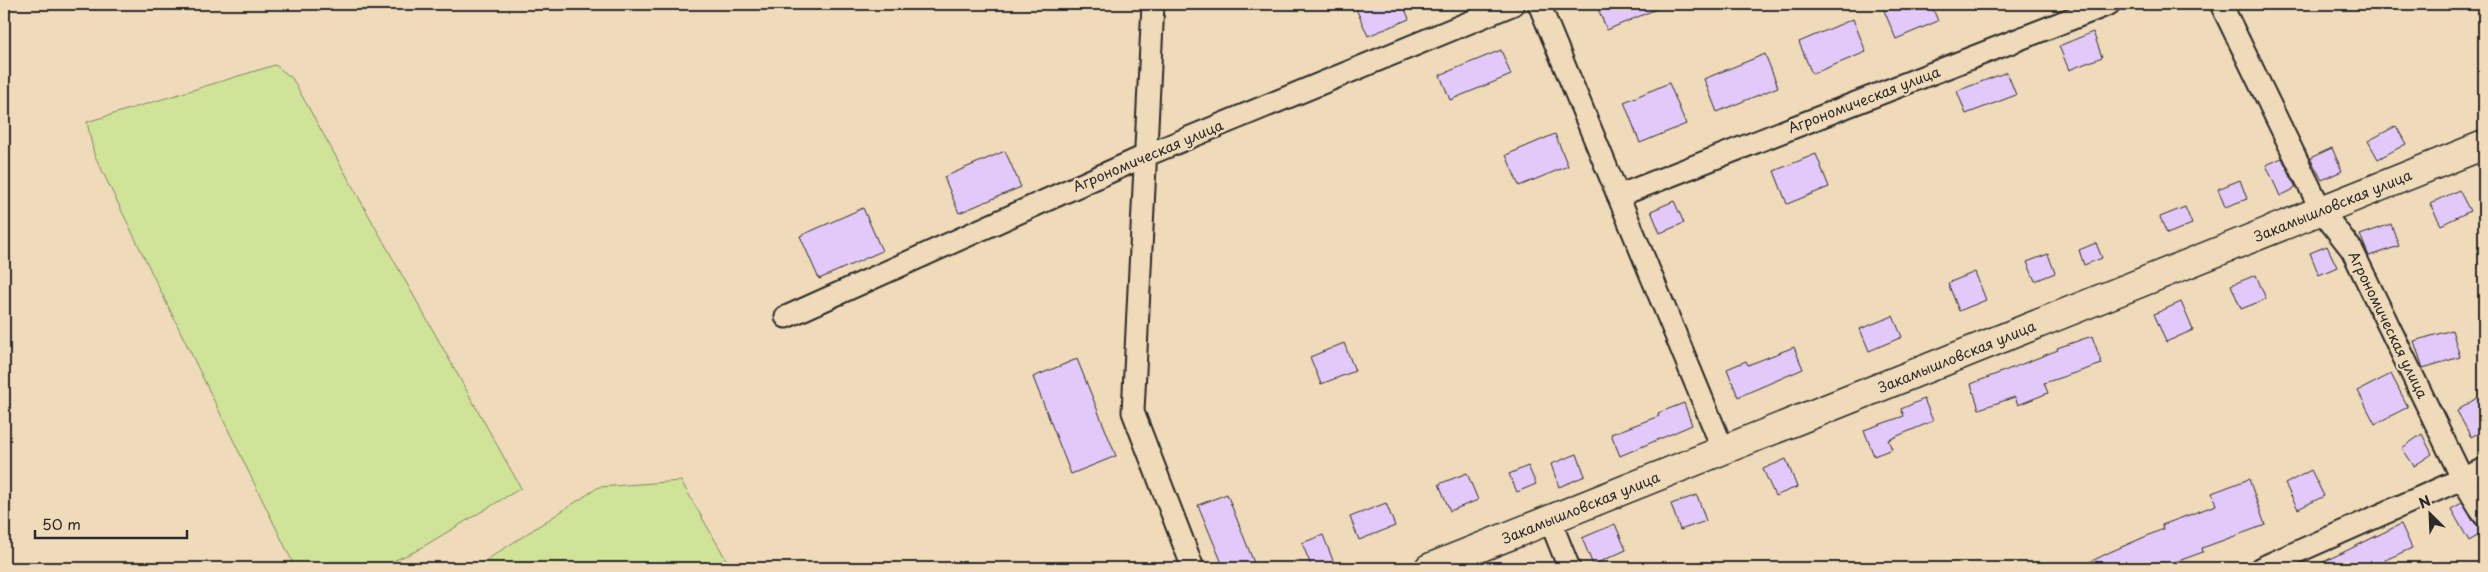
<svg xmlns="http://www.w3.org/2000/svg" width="2488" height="572" font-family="'Playpen Sans',sans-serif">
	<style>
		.green { fill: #d0e499; stroke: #7e8862 }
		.building { fill: #e2c9f9; stroke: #2b2b2b }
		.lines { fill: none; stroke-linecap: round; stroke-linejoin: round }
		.street-casing { stroke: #2b2b2b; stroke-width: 25 }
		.secondary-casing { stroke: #2b2b2b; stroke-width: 31 }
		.street { stroke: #efdab9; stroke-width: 21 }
		.secondary { stroke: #efdab9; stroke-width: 28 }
		.labels { text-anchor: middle; stroke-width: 4.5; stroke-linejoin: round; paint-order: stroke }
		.street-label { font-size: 14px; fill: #2b2b2b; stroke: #efdab9 }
	</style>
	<rect width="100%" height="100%" fill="#efdab9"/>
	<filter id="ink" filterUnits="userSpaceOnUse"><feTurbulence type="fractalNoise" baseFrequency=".02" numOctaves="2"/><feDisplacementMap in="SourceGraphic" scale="10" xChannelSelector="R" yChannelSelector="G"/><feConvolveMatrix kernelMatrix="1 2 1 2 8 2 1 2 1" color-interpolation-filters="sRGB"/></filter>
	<g filter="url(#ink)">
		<!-- green -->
		<path class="green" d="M 275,65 L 292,78 L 521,488 L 414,552 L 377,568 L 298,568 L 294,565 L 94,154 L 87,122 Z
			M 681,481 L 731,568 L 474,568 L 599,487 Z"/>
		<!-- building -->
		<path class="building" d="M 1354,4 L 1403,4 L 1409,19 L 1368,36 Z
			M 1596,4 L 1668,4 L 1607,30 Z
			M 1894,4 L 1931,4 L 1938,21 L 1896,39 L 1883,8 Z
			M 1853,19 L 1866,52 L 1812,74 L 1799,42 Z
			M 2093,32 L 2102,57 L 2069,70 L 2059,46 Z
			M 1501,50 L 1511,75 L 1450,100 L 1440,75 Z
			M 1765,54 L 1778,87 L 1717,112 L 1704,79 Z
			M 2007,72 L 2016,95 L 1966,114 L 1957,91 Z
			M 1669,83 L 1686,124 L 1640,143 L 1624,102 Z
			M 2396,126 L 2406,144 L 2378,159 L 2368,141 Z
			M 1555,134 L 1568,166 L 1519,186 L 1506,155 Z
			M 2332,148 L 2342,171 L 2322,180 L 2310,158 Z
			M 1005,151 L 1021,187 L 959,213 L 944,177 Z
			M 1816,154 L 1829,187 L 1787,204 L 1774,171 Z
			M 2282,158 L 2296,188 L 2280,196 L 2266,165 Z
			M 2240,180 L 2247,199 L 2225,207 L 2218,189 Z
			M 2459,190 L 2470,211 L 2441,225 L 2430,204 Z
			M 1674,201 L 1684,223 L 1660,233 L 1651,211 Z
			M 2185,207 L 2192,224 L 2167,234 L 2160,217 Z
			M 863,208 L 882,251 L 819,279 L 800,236 Z
			M 2391,224 L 2399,246 L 2369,256 L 2360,235 Z
			M 2096,243 L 2102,258 L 2084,265 L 2079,250 Z
			M 2327,246 L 2337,267 L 2319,275 L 2310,253 Z
			M 2048,254 L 2055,273 L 2035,281 L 2027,262 Z
			M 1975,272 L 1986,300 L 1959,311 L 1948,283 Z
			M 2256,275 L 2266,299 L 2241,309 L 2231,285 Z
			M 2181,302 L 2193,330 L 2166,342 L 2154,314 Z
			M 1893,316 L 1902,337 L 1869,351 L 1860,329 Z
			M 2452,330 L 2460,357 L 2423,368 L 2414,341 Z
			M 2092,336 L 2102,364 L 2044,383 L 2048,393 L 2018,405 L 2015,397 L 1979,409 L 1971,384 L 2058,350 L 2057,348 Z
			M 1344,343 L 1355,371 L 1321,384 L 1310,357 Z
			M 1794,347 L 1803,369 L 1738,397 L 1727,369 L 1746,361 L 1748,365 Z
			M 1077,359 L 1116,456 L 1071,474 L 1033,377 Z
			M 2391,374 L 2408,407 L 2375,424 L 2358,391 Z
			M 2484,393 L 2484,430 L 2471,437 L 2457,411 Z
			M 1924,399 L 1933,421 L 1888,440 L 1892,449 L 1874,456 L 1864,430 L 1904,416 L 1901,409 Z
			M 1684,403 L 1692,425 L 1620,456 L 1611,434 L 1659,416 L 1658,413 Z
			M 2422,434 L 2432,454 L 2414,466 L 2402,448 Z
			M 1577,454 L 1585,476 L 1559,487 L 1551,464 Z
			M 1786,459 L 1797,487 L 1775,496 L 1763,469 Z
			M 1528,466 L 1536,484 L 1517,492 L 1509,474 Z
			M 2311,470 L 2324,496 L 2298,509 L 2285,484 Z
			M 1467,473 L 1478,500 L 1450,511 L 1439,484 Z
			M 2249,479 L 2265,525 L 2202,548 L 2203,552 L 2159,568 L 2078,568 L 2110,552 L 2163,529 L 2162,525 L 2216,505 L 2212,493 Z
			M 1227,494 L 1256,568 L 1224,568 L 1198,505 Z
			M 1697,495 L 1706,521 L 1680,530 L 1671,504 Z
			M 1386,503 L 1395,526 L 1359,540 L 1350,517 Z
			M 2462,503 L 2473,521 L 2484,532 L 2469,541 L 2451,509 Z
			M 1615,524 L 1626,550 L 1593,565 L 1582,538 Z
			M 2401,524 L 2412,548 L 2383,561 L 2387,568 L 2311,568 Z
			M 1323,535 L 1334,563 L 1321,568 L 1312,568 L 1302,543 Z"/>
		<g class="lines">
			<defs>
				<path id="street" d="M 1153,4 L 1133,412 L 1193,568
					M 1539,4 L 1724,452
					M 2221,4 L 2321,210 L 2352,250 L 2463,480 L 2484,515
					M 1618,196 L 2109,4
					M 786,317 L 1147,155 L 1514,4
					M 1550,520 L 1569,568
					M 2261,568 L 2484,469"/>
				<path id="secondary" d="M 1429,568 L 2484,145"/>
			</defs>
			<!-- street casing -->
			<use href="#street" class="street-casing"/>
			<!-- secondary casing -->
			<use href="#secondary" class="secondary-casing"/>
			<!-- street -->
			<use href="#street" class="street"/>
			<!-- secondary -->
			<use href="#secondary" class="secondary"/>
		</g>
	</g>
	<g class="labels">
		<!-- street labels -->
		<g class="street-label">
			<text transform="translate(1864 100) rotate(-21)" y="5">Агрономическая улица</text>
			<text transform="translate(1148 156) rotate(-23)" y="5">Агрономическая улица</text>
			<text transform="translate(2333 206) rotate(-22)" y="5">Закамышловская улица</text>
			<text transform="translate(2388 325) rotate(64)" y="5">Агрономическая улица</text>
			<text transform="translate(1957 357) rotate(-22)" y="5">Закамышловская улица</text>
			<text transform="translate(1581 508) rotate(-22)" y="5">Закамышловская улица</text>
		</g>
	</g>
	<!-- margin -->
	<rect width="2488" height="572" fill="none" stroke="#efdab9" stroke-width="20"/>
	<rect x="10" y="10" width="2468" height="552" fill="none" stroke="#2b2b2b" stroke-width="2" filter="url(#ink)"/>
	<!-- north arrow -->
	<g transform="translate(2430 514) rotate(336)" stroke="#efdab9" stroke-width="4" paint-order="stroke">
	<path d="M0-4L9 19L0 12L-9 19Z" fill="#2b2b2b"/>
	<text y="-8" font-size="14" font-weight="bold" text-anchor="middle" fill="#2b2b2b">N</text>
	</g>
	<!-- scale -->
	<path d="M35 530v8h152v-8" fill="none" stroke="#2b2b2b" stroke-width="2.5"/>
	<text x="42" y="530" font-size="15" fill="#2b2b2b" stroke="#efdab9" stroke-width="4" paint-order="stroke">50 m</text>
</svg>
